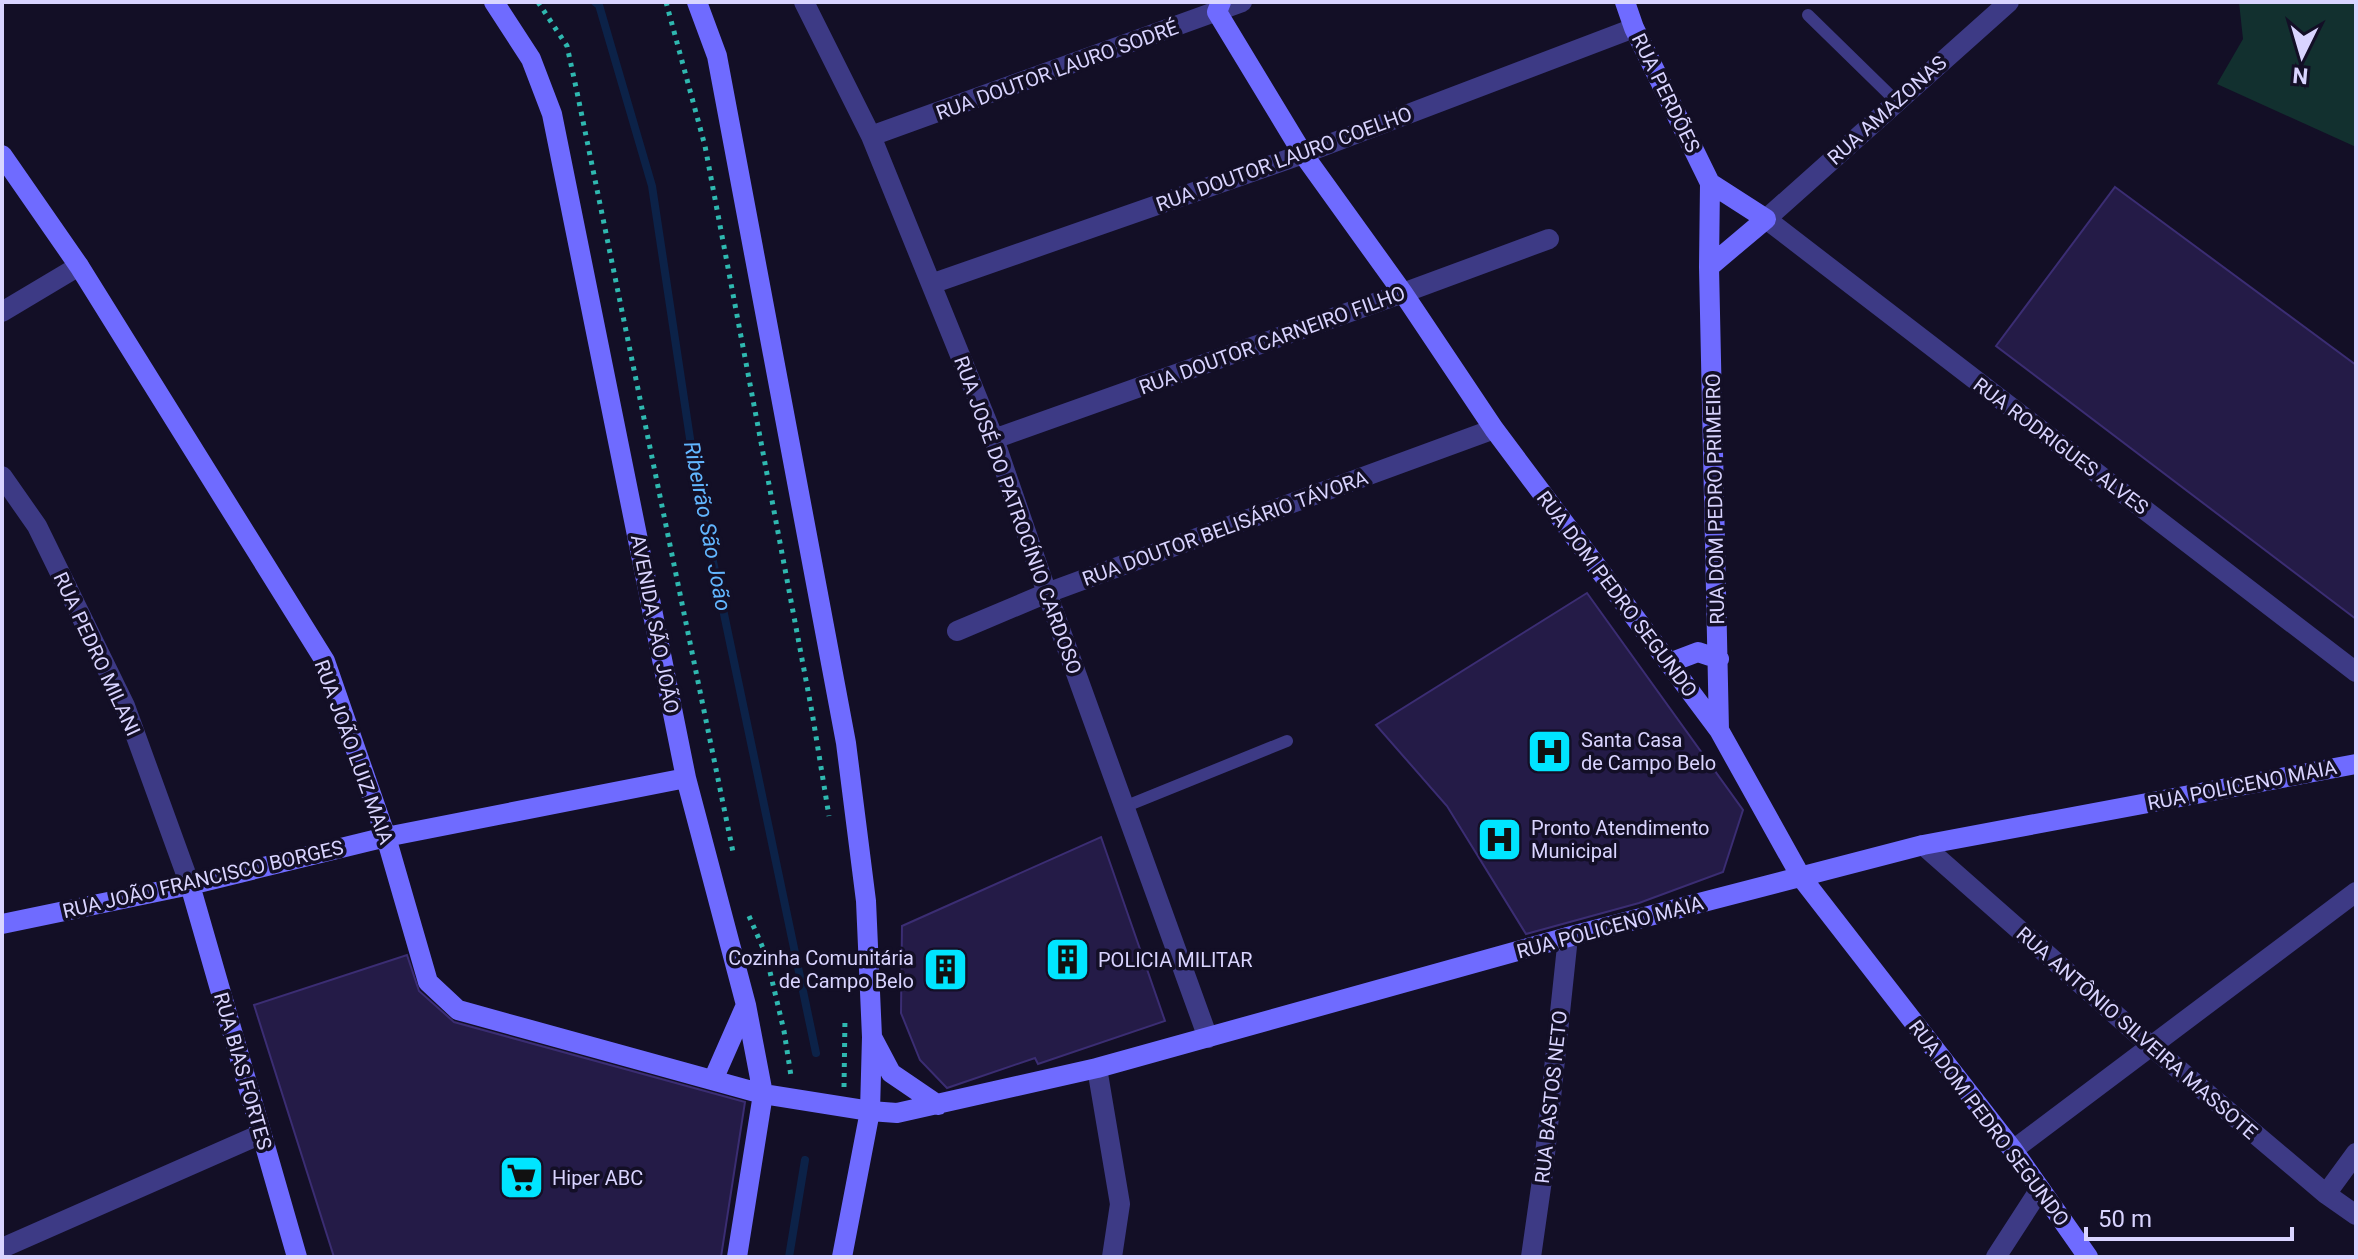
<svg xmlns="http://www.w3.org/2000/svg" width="2358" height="1259" font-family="Roboto,sans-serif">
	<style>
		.green { fill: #12302f }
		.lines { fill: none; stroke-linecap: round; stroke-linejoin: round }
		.stream { stroke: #0c2248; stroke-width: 8 }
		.building { fill: #241b47; stroke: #3b2d73; stroke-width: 2 }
		.path { stroke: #2fb8b0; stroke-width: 5; stroke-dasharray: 4 6; stroke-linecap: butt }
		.lane { stroke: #3d3a85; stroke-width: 12 }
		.street { stroke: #3d3a85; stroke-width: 20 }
		.secondary { stroke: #6f6bff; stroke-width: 20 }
		.labels { text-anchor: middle; stroke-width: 7; stroke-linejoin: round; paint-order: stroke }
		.street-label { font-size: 20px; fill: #d9d4ff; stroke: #130f26 }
		.poi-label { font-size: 20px; fill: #d9d4ff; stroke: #130f26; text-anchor: start }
		.water-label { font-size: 22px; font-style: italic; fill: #62b6ff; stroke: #130f26 }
	</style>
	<rect width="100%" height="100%" fill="#130f26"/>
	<!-- green -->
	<path class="green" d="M 2239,2 L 2356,2 L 2356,147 L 2217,84 L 2243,39 Z"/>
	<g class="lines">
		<!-- stream -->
		<path class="stream" d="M 595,2 L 599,5 L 652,186 L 697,485 L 816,1053
			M 789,1257 L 805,1160"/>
	</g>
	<!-- building -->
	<path class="building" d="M 2115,187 L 2356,365 L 2356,619 L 1996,346 Z
		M 1587,593 L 1743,810 L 1723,872 L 1639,903 L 1526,934 L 1447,806 L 1376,725 Z
		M 1101,837 L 1165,1021 L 1038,1064 L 1035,1058 L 947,1088 L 920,1060 L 901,1013 L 902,926 Z
		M 407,955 L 419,991 L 454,1022 L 745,1102 L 721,1257 L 334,1257 L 254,1005 Z"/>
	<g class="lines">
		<!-- path -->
		<path class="path" d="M 538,2 L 567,46 L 577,92 L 733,852
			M 666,2 L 705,146 L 812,712 L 829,816
			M 749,916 L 766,955 L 784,1031 L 791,1076
			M 844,1087 L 845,1017"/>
		<!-- lane -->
		<path class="lane" d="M 1808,15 L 1896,101
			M 1124,807 L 1287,741"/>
		<!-- street -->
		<path class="street" d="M 804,2 L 871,136 L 994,439 L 1047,593 L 1208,1038
			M 2009,2 L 1766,219 L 2356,672
			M 871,136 L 1242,2
			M 931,284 L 1303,154 L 1634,28
			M 2,312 L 79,266
			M 994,439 L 1403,293 L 1549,239
			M 2,476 L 37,526 L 125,706 L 190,885
			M 957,631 L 1047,593 L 1494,429
			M 1923,845 L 2151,1046 L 2326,1194 L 2356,1215
			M 1097,1068 L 1120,1204 L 1112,1257
			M 2013,1150 L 2356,892
			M 2326,1194 L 2356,1153
			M 2,1248 L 261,1134
			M 1531,1257 L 1543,1173 L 1568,937
			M 1996,1257 L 2040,1189"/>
		<!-- secondary -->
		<path class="secondary" d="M 494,2 L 531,59 L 552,114 L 686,778 L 746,1005 L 763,1094 L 737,1257
			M 697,2 L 717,56 L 846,743 L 866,901 L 872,1037 L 870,1111 L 842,1257
			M 1221,2 L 1217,12 L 1303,154 L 1403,293 L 1494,429 L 1719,730 L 1801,877 L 2013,1150 L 2088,1257
			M 1625,2 L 1634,28 L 1710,183 L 1709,267 L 1719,730
			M 2,155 L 79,266 L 325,661 L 386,837 L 428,982 L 458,1010 L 763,1094 L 870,1111 L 897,1113 L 1097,1068 L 1568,937 L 1923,845 L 2356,764
			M 1709,267 L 1766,219 L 1710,183
			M 1669,663 L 1698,652 L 1719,659
			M 190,885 L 297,1257
			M 2,924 L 190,885 L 386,837 L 686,778
			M 873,1039 L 891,1073 L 938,1105
			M 713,1080 L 746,1005"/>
	</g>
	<!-- icons -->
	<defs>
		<symbol id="hospital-square" viewBox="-11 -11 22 22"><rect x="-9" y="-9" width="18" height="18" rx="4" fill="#00e5ff" stroke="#130f26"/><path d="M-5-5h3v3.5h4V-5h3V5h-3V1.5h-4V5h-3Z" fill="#111"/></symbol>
		<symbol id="building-square" viewBox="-11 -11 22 22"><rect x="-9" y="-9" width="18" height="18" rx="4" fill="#00e5ff" stroke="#130f26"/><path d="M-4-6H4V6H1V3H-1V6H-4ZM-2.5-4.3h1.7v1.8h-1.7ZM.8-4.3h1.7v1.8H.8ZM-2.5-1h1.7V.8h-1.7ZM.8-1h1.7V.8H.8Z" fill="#111"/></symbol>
		<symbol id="supermarket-square" viewBox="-11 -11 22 22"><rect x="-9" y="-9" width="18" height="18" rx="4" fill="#00e5ff" stroke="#130f26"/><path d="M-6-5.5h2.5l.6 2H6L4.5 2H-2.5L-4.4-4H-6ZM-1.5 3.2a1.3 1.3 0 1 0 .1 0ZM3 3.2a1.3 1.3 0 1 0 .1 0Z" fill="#111"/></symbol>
	</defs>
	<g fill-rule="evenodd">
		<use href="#hospital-square" x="1524" y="726" width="51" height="51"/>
		<use href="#hospital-square" x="1474" y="814" width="51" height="51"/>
		<use href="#building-square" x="1042" y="934" width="51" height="51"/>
		<use href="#building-square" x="920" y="944" width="51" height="51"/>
		<use href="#supermarket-square" x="496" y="1152" width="51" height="51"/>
	</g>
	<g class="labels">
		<!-- street labels -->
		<g class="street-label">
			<text transform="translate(1057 70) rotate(-20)" y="7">RUA DOUTOR LAURO SODRÉ</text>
			<text transform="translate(1666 93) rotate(64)" y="7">RUA PERDÕES</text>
			<text transform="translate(1887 110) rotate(-42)" y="7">RUA AMAZONAS</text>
			<text transform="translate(1284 159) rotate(-20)" y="7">RUA DOUTOR LAURO COELHO</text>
			<text transform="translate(1272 340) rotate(-20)" y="7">RUA DOUTOR CARNEIRO FILHO</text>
			<text transform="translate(2061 446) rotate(37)" y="7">RUA RODRIGUES ALVES</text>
			<text transform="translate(1715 499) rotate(-91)" y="7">RUA DOM PEDRO PRIMEIRO</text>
			<text transform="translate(1018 515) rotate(70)" y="7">RUA JOSÉ DO PATROCÍNIO CARDOSO</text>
			<text transform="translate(1225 528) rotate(-20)" y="7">RUA DOUTOR BELISÁRIO TÁVORA</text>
			<text transform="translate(1617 594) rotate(53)" y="7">RUA DOM PEDRO SEGUNDO</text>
			<text transform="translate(655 624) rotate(79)" y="7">AVENIDA SÃO JOÃO</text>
			<text transform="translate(97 654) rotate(65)" y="7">RUA PEDRO MILANI</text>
			<text transform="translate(354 752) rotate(70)" y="7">RUA JOÃO LUIZ MAIA</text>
			<text transform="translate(2242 785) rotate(-11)" y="7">RUA POLICENO MAIA</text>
			<text transform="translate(203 879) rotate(-13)" y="7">RUA JOÃO FRANCISCO BORGES</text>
			<text transform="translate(1610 927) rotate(-15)" y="7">RUA POLICENO MAIA</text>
			<text transform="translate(2137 1033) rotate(41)" y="7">RUA ANTÔNIO SILVEIRA MASSOTE</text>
			<text transform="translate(243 1071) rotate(74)" y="7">RUA BIAS FORTES</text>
			<text transform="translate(1551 1097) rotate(-84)" y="7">RUA BASTOS NETO</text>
			<text transform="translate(1989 1123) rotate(53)" y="7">RUA DOM PEDRO SEGUNDO</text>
		</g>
		<!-- poi labels -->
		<g class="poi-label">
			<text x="1581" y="747">Santa Casa<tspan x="1581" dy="23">de Campo Belo</tspan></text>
			<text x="1531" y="835">Pronto Atendimento<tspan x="1531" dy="23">Municipal</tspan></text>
			<text x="914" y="965" text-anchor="end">Cozinha Comunitária<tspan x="914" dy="23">de Campo Belo</tspan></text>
			<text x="1098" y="967">POLICIA MILITAR</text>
			<text x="552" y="1185">Hiper ABC</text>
		</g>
		<!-- water labels -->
		<g class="water-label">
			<text transform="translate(708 526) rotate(79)" y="8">Ribeirão São João</text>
		</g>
	</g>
	<!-- border -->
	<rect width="2358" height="1259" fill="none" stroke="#d9d4ff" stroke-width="8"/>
	<!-- north arrow -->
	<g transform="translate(2302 56) rotate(185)" stroke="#130f26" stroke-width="6" paint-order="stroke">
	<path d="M0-6L14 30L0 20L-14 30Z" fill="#d9d4ff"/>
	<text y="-12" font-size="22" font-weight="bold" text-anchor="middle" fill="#d9d4ff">N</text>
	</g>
	<!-- scale -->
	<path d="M2086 1227v12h206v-12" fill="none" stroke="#d9d4ff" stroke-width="4"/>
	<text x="2098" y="1227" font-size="24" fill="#d9d4ff" stroke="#130f26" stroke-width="6" paint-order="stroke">50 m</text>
</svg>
